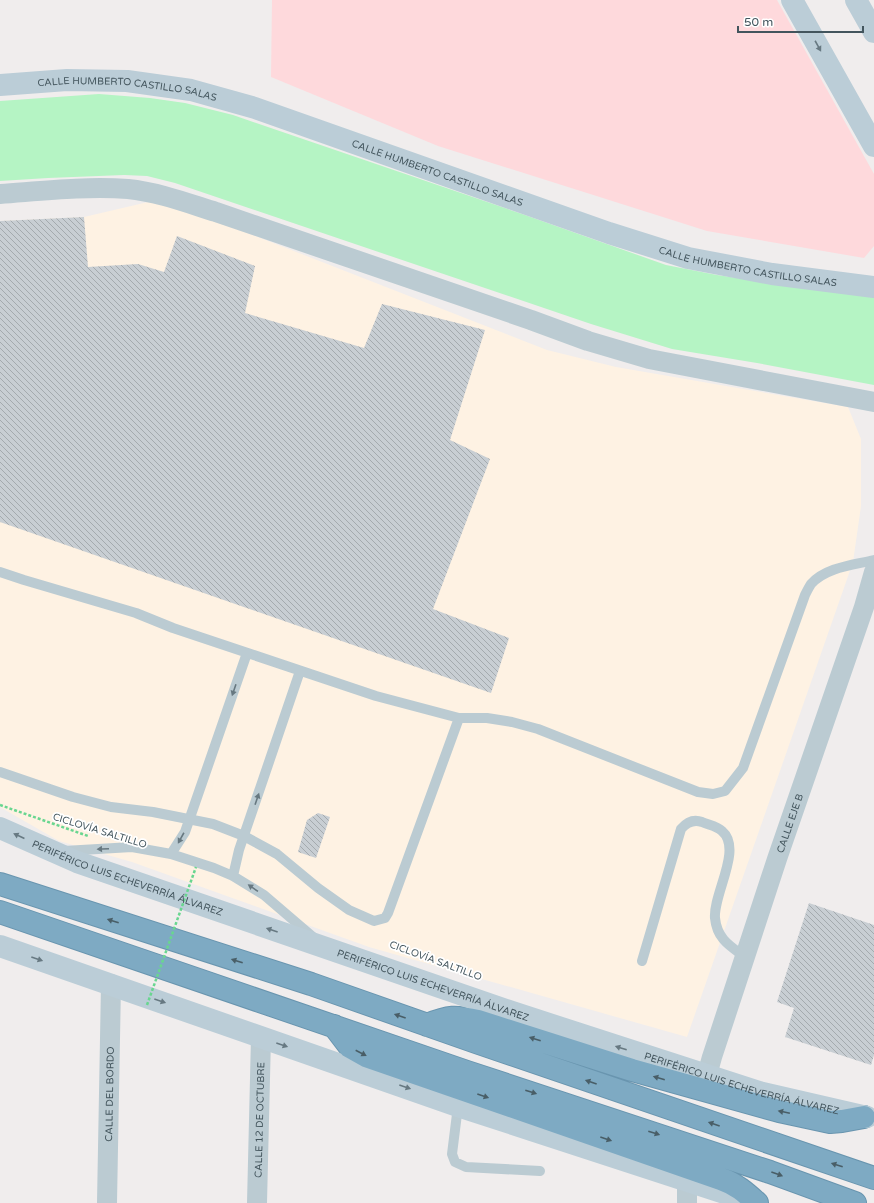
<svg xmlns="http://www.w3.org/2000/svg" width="874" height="1203" font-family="'Varela Round',sans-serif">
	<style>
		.commercial { fill: #fef2e3 }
		.medical { fill: #fed9dc }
		.green { fill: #b5f4c4 }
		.building { fill: url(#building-back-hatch) }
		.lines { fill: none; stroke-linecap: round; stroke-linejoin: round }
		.highway-casing { stroke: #6995af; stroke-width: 24 }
		.path { stroke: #69d690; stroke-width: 2.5; stroke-dasharray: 3 2; stroke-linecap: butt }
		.lane { stroke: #bbcbd2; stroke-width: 10 }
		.street { stroke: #bbcbd2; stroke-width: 20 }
		.secondary { stroke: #bbcdd7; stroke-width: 22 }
		.highway { stroke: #7eaac3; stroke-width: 22 }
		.path-bridge { stroke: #69d690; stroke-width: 2.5; stroke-dasharray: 3 2; stroke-linecap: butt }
		.oneway { fill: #677982 }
		.oneway2 { fill: #677880 }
		.oneway3 { fill: #495e67 }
		.labels { text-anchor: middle; stroke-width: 3.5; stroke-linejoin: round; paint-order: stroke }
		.street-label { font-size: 10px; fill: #43555d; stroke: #fff }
	</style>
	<defs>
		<pattern id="building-back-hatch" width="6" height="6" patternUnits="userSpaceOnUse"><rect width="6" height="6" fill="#c8ced3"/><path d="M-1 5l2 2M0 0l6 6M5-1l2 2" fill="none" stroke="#a4aaae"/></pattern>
	</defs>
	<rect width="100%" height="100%" fill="#f0eded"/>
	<!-- commercial -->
	<path class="commercial" d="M 161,199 L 547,350 L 616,367 L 848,407 L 861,439 L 861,506 L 853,562 L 687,1037 L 369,947 L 132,862 L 59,841 L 0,807 L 0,221 L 84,217 Z"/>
	<!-- medical -->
	<path class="medical" d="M 272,0 L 777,0 L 874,174 L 874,246 L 864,258 L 707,231 L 438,146 L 271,77 Z"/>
	<!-- green -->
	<path class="green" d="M 99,94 L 150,98 L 185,103 L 233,115 L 525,215 L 666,265 L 717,275 L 777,284 L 874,297 L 874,385 L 757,363 L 672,349 L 591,324 L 175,183 L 147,176 L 124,175 L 48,178 L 0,181 L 0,101 Z"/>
	<!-- building -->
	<path class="building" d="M 84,217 L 88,267 L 138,264 L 164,272 L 177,236 L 255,266 L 245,313 L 364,348 L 382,304 L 485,330 L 450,440 L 490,459 L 433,609 L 509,638 L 491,693 L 0,522 L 0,221 Z
		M 318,813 L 330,817 L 316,858 L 298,852 L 307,820 Z
		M 809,903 L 874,925 L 874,1055 L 871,1065 L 785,1037 L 794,1008 L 777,1002 Z"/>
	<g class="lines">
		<defs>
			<path id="highway" d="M 0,884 L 311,984 L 476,1042 L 874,1178
				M 0,912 L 467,1072 L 770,1172 L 855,1203
				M 427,1025 C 449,1016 455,1016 478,1021 L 632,1070 L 779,1111 L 830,1122 L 842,1121 L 864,1117
				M 334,1026 L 350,1047 L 366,1056 L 721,1179 C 736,1184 746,1193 757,1203"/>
		</defs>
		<!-- highway casing -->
		<use href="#highway" class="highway-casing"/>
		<!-- path -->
		<path class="path" d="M 0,805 L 88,836"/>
		<!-- lane -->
		<path class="lane" d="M 0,572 L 24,580 L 136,613 L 173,628 L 376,696 L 459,718 L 388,913 L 385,918 L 374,921 L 349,910 L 318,888 L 277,854 L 244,836 L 213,824 L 153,812 L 111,807 L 73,797 L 0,772
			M 459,718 L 487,718 L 512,722 L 538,729 L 698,792 L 713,794 L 725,791 L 743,768 L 805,595 C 807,591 809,587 811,584 C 826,567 854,565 874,560
			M 64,851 L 132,847 L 171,854 L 214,868 L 233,876 L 264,895 L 313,937
			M 171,854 L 185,832 L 247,653
			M 233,876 L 239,850 L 300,671
			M 642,961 L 681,829 C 687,822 694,819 702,822 C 709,825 717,826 722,831 C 743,849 713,894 715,918 C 717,939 730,946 745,957
			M 458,1106 L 452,1154 L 455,1162 L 466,1167 L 540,1171"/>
		<!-- street -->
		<g class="street">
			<path d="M 0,194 C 42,191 85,186 128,189 C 158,192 187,203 216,212 L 531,320 L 588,341 L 649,359 L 874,402"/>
			<path id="s1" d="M 707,1075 L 712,1057 L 777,859 L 864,607 L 874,572"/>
			<path id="s2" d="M 107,1203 L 111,984"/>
			<path id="s3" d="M 257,1203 L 261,1037"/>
			<path d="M 687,1203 L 687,1181"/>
		</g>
		<!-- secondary -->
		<g class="secondary">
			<path d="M 792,0 L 874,146"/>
			<path d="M 856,0 L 874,32"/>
			<path id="s4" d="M 0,85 L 67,80 L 127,81 L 191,90 L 255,108 L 609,233 L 688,258 L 772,274 L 874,287"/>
			<path id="s5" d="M 0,828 L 77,862 L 515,1013 L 759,1092 L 867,1117"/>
			<path d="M 0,946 L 458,1106 L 755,1203"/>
		</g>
		<!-- highway -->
		<use href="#highway" class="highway"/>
		<!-- path-bridge -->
		<path class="path-bridge" d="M 147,1005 L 196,867"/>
	</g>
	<!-- one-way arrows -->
	<defs><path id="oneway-solid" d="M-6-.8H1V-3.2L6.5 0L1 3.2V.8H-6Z"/></defs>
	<g class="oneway">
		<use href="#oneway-solid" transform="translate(818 46) rotate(61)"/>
		<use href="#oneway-solid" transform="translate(19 836) rotate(-155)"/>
		<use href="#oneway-solid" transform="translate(272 930) rotate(-161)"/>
		<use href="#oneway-solid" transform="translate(37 959) rotate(19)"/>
		<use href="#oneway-solid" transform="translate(160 1001) rotate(19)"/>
		<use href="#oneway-solid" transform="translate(282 1045) rotate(19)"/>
		<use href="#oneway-solid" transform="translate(621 1048) rotate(-162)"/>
		<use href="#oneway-solid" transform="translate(405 1087) rotate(19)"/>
	</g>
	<g class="oneway2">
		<use href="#oneway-solid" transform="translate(234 690) rotate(109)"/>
		<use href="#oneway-solid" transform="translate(257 799) rotate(-71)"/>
		<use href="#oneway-solid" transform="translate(181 838) rotate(119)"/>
		<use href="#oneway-solid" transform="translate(103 849) rotate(177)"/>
		<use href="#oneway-solid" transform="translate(253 888) rotate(-146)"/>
	</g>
	<g class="oneway3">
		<use href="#oneway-solid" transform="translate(113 921) rotate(-162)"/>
		<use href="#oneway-solid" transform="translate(237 961) rotate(-162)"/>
		<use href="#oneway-solid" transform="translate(400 1016) rotate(-161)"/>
		<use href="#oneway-solid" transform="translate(535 1039) rotate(-162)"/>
		<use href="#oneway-solid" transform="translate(361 1053) rotate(27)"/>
		<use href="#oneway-solid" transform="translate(659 1078) rotate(-164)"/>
		<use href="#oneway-solid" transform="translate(591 1082) rotate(-161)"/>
		<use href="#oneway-solid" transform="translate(531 1092) rotate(18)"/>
		<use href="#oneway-solid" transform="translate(483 1096) rotate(19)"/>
		<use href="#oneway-solid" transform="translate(784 1112) rotate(-168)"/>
		<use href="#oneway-solid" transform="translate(714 1124) rotate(-161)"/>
		<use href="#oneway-solid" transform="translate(654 1133) rotate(18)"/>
		<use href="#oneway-solid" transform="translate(606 1139) rotate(19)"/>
		<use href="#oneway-solid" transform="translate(837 1165) rotate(-162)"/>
		<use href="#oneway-solid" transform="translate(777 1174) rotate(20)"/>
	</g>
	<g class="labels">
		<!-- street labels -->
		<g class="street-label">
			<text dy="4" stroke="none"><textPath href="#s4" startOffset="128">CALLE HUMBERTO CASTILLO SALAS</textPath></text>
			<text dy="4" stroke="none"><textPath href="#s4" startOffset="452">CALLE HUMBERTO CASTILLO SALAS</textPath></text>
			<text dy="4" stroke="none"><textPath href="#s4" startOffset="777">CALLE HUMBERTO CASTILLO SALAS</textPath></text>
			<text dy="4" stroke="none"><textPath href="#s1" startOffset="265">CALLE EJE B</textPath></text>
			<text transform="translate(100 830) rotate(17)" y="4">CICLOVÍA SALTILLO</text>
			<text dy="4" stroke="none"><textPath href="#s5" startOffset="137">PERIFÉRICO LUIS ECHEVERRÍA ÁLVAREZ</textPath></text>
			<text transform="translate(436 960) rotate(20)" y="4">CICLOVÍA SALTILLO</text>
			<text dy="4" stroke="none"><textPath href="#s5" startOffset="461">PERIFÉRICO LUIS ECHEVERRÍA ÁLVAREZ</textPath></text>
			<text dy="4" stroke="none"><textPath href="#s5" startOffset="785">PERIFÉRICO LUIS ECHEVERRÍA ÁLVAREZ</textPath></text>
			<text dy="4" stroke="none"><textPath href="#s2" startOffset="109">CALLE DEL BORDO</textPath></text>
			<text dy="4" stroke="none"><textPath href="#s3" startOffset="83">CALLE 12 DE OCTUBRE</textPath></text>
		</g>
	</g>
	<!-- scale -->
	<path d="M738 26v6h125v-6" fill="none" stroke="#43555d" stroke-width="2"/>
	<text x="744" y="26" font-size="12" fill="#43555d" stroke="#ffffff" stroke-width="3" paint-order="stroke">50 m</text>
</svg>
